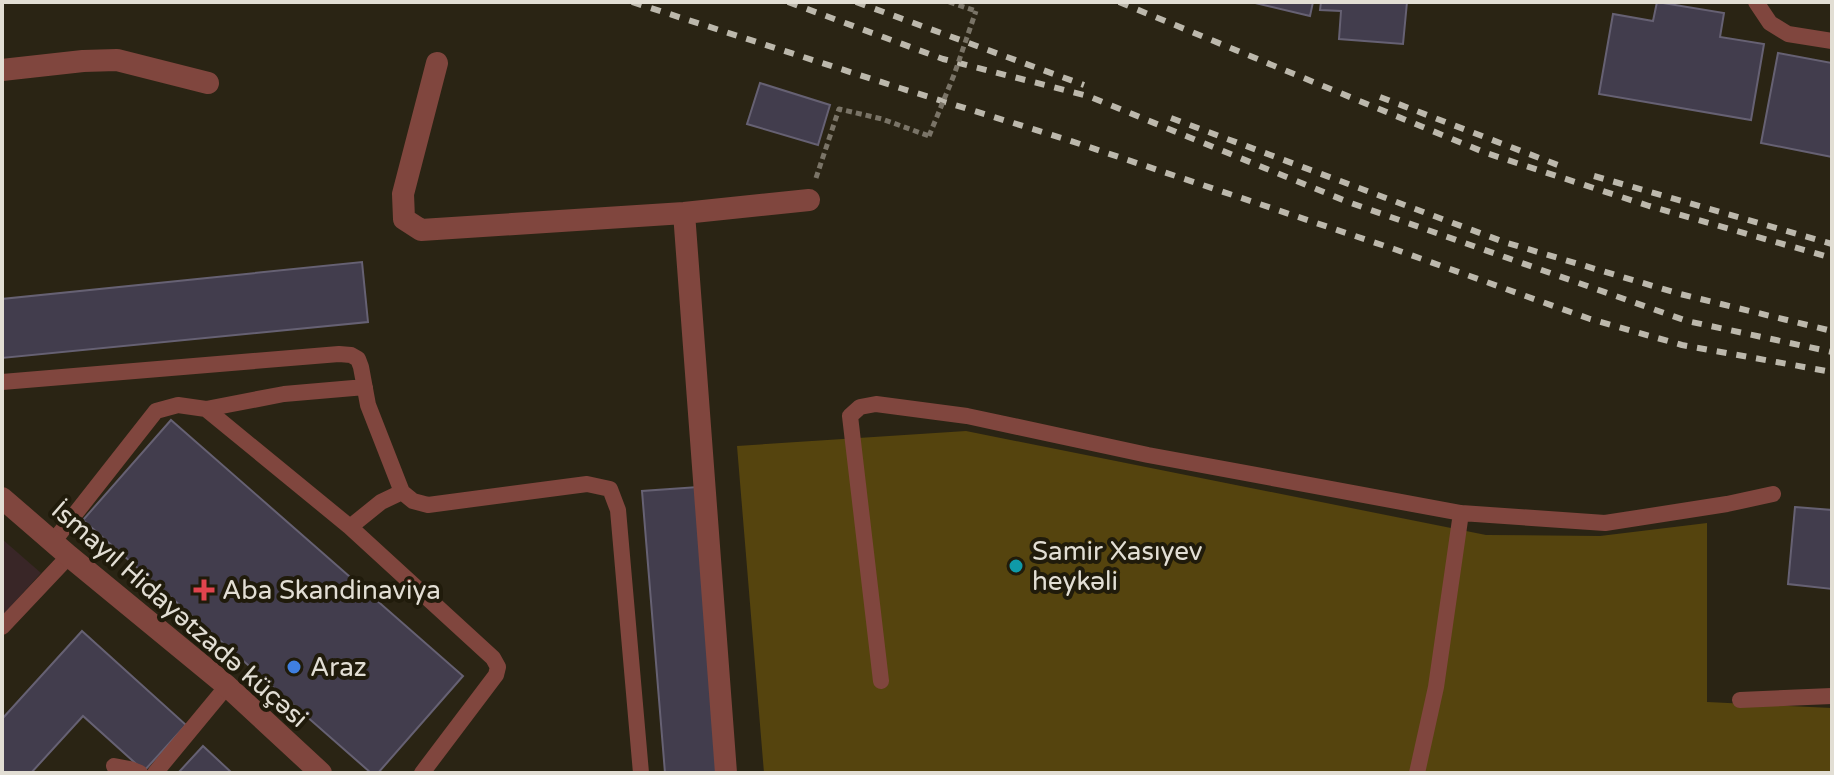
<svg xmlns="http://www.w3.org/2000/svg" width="1834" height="775" font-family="'Varela Round',sans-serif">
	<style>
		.education { fill: #392627 }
		.green { fill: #55440e }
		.building { fill: #423d4d; stroke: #666173; stroke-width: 2 }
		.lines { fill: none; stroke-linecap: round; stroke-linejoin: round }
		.path { stroke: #7a7467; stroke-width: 5; stroke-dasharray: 6 4; stroke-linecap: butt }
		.service { stroke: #80463e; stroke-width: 16 }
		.minor { stroke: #80463e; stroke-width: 22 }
		.rail { stroke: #bcb8ac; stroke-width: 6; stroke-dasharray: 10 10; stroke-linecap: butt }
		.path-bridge { stroke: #7a7467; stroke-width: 5; stroke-dasharray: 6 4; stroke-linecap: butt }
		.culture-dot { fill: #0f9aa8; stroke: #201b0b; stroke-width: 3 }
		.health-dot { fill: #e0444e; stroke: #201b0b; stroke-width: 3 }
		.shop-dot { fill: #3f7fe0; stroke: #201b0b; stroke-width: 3 }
		.labels { text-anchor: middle; stroke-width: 8; stroke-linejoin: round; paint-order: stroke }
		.poi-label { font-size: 26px; fill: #e2ded4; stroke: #201b0b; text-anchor: start }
		.street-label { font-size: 26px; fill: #e2ded4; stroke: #201b0b }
	</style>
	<rect width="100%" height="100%" fill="#2a2414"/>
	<!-- education -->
	<path class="education" d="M 2,539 L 41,573 L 2,616 Z"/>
	<!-- green -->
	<path class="green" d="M 966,431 L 1486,535 L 1600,536 L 1707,523 L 1707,702 L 1832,708 L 1832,773 L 764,773 L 737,446 Z"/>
	<!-- building -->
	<path class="building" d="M 1251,2 L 1313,2 L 1310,16 Z
		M 1321,2 L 1407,2 L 1403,44 L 1339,39 L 1341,11 L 1320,10 Z
		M 1657,2 L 1724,13 L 1720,37 L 1764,44 L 1751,120 L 1599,94 L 1613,14 L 1653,21 Z
		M 1778,53 L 1832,63 L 1832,157 L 1761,143 Z
		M 760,83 L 830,105 L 818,145 L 747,124 Z
		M 362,262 L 368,322 L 2,358 L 2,299 Z
		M 171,420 L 463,676 L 378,773 L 371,773 L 83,520 Z
		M 698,487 L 721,773 L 665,773 L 642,491 Z
		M 1795,507 L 1832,510 L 1832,589 L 1788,584 Z
		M 82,631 L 186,725 L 144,771 L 83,716 L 31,773 L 2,773 L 2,719 Z
		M 203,746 L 232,773 L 178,773 Z"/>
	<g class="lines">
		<!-- path -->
		<path class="path" d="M 949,2 L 976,11
			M 816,178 L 839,109 L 882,119 L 929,136"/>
		<!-- service -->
		<path class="service" d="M 1756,2 L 1770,23 L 1788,34 L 1832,41
			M 2,382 L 339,354 L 351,355 L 358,359 L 361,367 L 368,405 L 402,492 L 413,501 L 428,505 L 587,484 L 610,489 L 618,510 L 641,773
			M 206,409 L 284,394 L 365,387
			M 350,527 L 381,502 L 402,492
			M 53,542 L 156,411 L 178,405 L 206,409 L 350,527 L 493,658 L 498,667 L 496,675 L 422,773
			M 2,627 L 69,556
			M 881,681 L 850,416 L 860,407 L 876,404 L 967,416 L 1148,455 L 1461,513 L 1605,523 L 1727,504 L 1773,494
			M 1740,700 L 1832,696
			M 114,766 L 130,769 L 140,773
			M 155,773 L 227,686
			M 1417,773 L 1436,687 L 1461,513"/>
		<!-- minor -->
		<path class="minor" d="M 437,63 L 403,194 L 404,219 L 421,230 L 684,213 L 809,200
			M 2,70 L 83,61 L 117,60 L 208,83
			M 684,213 L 726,773
			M 2,498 L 69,556 L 227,686 L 321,773"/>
		<!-- rail -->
		<path class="rail" d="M 632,2 L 900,88 L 1065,139 L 1394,249 L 1590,319 L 1682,345 L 1832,372
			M 788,2 L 943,59 L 1088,96 L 1348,202 L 1687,321 L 1832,352
			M 856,2 L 1084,85
			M 1119,2 L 1486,153 L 1649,206 L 1832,258
			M 1380,97 L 1563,167
			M 1171,118 L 1504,242 L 1680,294 L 1832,331
			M 1594,176 L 1832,244"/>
		<!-- path-bridge -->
		<path class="path-bridge" d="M 929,136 L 954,75 L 976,11"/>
	</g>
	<!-- markers -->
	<circle class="culture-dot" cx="1016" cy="566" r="8"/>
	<path class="health-dot" d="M200 578h8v8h8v8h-8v8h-8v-8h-8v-8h8z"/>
	<circle class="shop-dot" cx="294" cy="667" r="8"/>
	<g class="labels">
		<!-- poi labels -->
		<g class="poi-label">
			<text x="1032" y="560">Samir Xasıyev<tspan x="1032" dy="30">heykəli</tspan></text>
			<text x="222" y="599">Aba Skandinaviya</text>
			<text x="310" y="676">Araz</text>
		</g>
		<!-- street labels -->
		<g class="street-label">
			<text transform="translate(180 614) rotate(41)" y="9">İsmayıl Hidayətzadə küçəsi</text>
		</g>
	</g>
	<!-- border -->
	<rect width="1834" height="775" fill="none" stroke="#e2ded4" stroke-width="8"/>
</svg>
